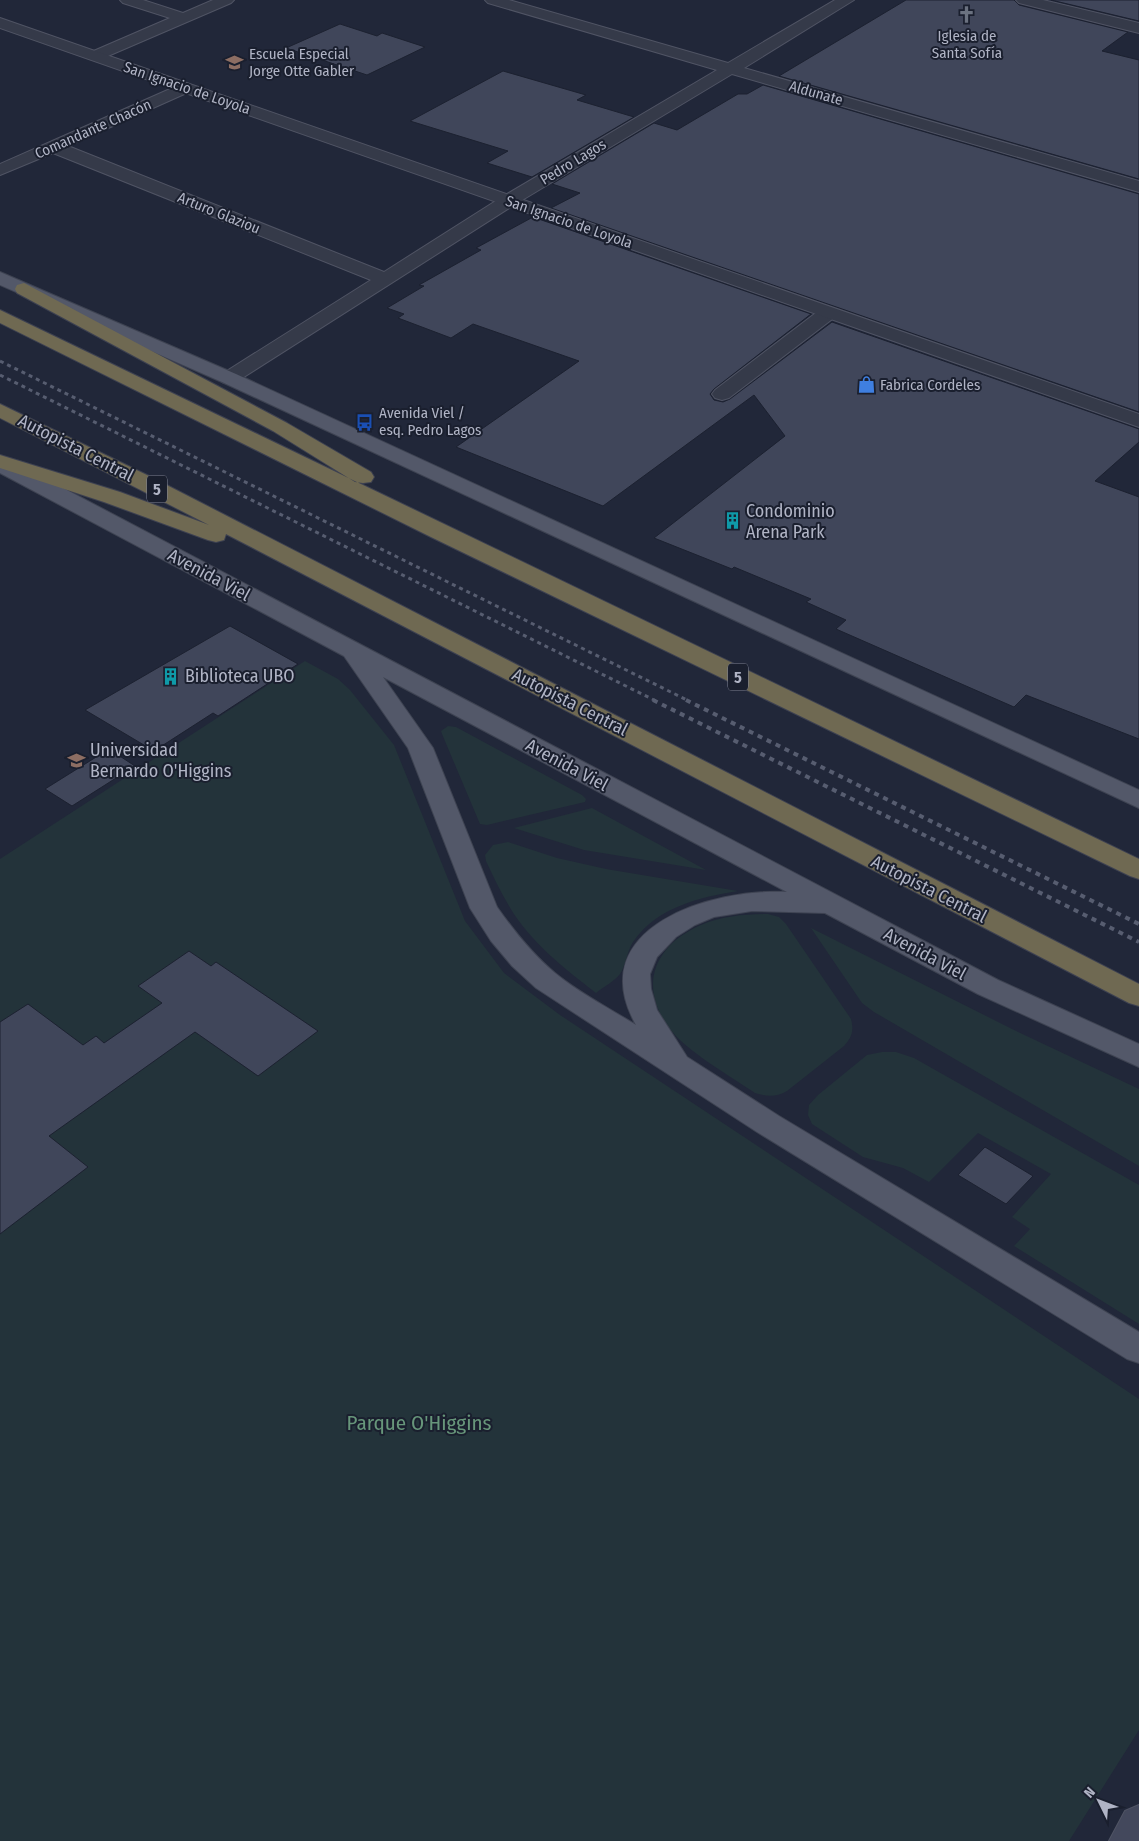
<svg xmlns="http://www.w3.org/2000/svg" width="1139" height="1841" font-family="'Fira Sans Condensed',sans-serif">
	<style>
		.green { fill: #23333a }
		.building { fill: #40465a; stroke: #1c2130 }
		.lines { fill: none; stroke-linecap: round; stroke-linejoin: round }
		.minor-casing { stroke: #505464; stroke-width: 2 }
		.tertiary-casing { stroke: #505464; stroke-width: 2 }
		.secondary-casing { stroke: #505464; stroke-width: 2 }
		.primary-casing { stroke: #3e4352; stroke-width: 2 }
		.motorway-casing { stroke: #3d4151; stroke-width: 2 }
		.minor { fill: #353a49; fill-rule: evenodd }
		.tertiary { fill: #353a49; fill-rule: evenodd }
		.secondary { fill: #43485c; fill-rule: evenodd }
		.primary { fill: #535869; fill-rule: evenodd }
		.motorway { fill: #6f6952; fill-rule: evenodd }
		.rail-far1 { stroke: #575d70; stroke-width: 3; stroke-dasharray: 4 4; stroke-linecap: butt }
		.rail { stroke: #575d70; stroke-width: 4; stroke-dasharray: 5 5; stroke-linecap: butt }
		.labels { text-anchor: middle; stroke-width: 4; stroke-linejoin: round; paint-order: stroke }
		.far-poi-label { font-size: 15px; fill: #b0b4c5; stroke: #1a1f2e; text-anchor: start }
		.far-street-label { font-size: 15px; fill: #b0b4c5; stroke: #1a1f2e }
		.shield { fill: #1a1f2e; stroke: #838798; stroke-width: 1 }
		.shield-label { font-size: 16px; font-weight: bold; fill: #b0b4c5 }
		.street-label { font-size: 18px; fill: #b0b4c5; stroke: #1a1f2e }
		.poi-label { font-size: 18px; fill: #b0b4c5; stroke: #1a1f2e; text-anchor: start }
		.near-park-label { font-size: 21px; fill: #67967a; stroke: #1a1f2e }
	</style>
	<rect width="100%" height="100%" fill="#212739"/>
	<!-- green -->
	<path class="green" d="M 305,661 L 338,679 L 350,690 L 394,745 L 465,921 L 504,973 L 560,1015 L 1139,1399 L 1139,1730 L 1069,1841 L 0,1841 L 0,859 Z
		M 448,726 L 456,727 L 582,795 L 586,799 L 585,802 L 487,825 L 480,824 L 442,734 L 441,731 Z
		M 592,808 L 706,870 L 584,850 L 514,828 Z
		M 508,842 L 557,858 L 606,869 L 738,891 C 700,897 657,907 633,942 C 627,951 626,965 620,974 C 615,981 603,987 596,993 C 564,968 530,942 509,906 C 500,891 493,876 486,861 L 485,855 L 493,845 Z
		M 768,914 L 779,917 L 786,924 L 851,1019 C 854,1031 852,1037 844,1046 L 787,1091 C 776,1097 768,1097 755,1093 C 733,1078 692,1054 675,1035 C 637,992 650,947 701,925 C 722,916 746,914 768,914 Z
		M 811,928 L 1012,1029 L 1139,1089 L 1139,1166 L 874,1012 L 862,1003 Z
		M 882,1052 L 896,1052 L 914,1058 L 1139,1185 L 1139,1324 L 1014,1246 L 1030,1229 L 1012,1217 L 1051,1174 L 978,1133 L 929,1182 L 903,1168 L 863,1157 L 812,1124 L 808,1115 L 809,1105 L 818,1095 L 867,1055 Z"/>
	<!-- building -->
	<path class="building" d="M 906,0 L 1014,0 L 1019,5 L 1128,32 L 1102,51 L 1139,60 L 1139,179 L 779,76 Z
		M 1051,0 L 1139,0 L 1139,21 Z
		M 340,24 L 377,36 L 382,33 L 425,47 L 367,75 L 286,48 Z
		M 503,71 L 586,95 L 577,100 L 634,117 L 532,177 L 487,163 L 508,151 L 410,121 Z
		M 763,85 L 1139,194 L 1139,412 L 551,208 L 580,193 L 552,184 L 654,123 L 677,130 L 738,94 L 747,94 Z
		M 533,217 L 811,314 L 714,389 L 710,394 L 714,400 L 723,402 L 730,399 L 832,322 L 1139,429 L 1139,442 L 1095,481 L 1139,497 L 1139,739 L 1026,695 L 1014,707 L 836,629 L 846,620 L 806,602 L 811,599 L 734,567 L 732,569 L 654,538 L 785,436 L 754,395 L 603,506 L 456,447 L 579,361 L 473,324 L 451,338 L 398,318 L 404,314 L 387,308 L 424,286 L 419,285 L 481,250 L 476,248 Z
		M 230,626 L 298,664 L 218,716 L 213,713 L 154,751 L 85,710 Z
		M 109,749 L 135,766 L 72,806 L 45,789 Z
		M 189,951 L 211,966 L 216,962 L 318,1031 L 258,1076 L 195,1032 L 49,1136 L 88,1167 L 0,1234 L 0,1022 L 28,1004 L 83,1045 L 96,1036 L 104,1043 L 162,1003 L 138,986 Z
		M 985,1147 L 1033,1176 L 1006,1204 L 958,1175 Z"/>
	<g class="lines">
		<defs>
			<path id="minor" d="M 120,0 L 143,0 L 183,13 L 213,0 L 234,0 L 231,3 L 101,59 L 89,59 L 87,56 L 89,53 L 170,18 L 123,3 Z
				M 485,0 L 509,0 L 728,63 L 835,0 L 854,0 L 744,68 L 1139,181 L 1139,192 L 732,74 L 514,205 L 236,382 L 229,384 L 222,382 L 219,378 L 222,374 L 371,280 L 53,153 L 0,175 L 0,164 L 179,85 L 191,85 L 193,88 L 191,91 L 68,146 L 384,272 L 502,197 L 717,70 L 488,3 Z
				M 828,307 L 835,309 L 838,313 L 835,317 L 729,398 L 722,400 L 715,398 L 712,394 L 715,390 L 821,309 Z"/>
			<path id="tertiary" d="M 1016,0 L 1043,0 L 1139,23 L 1139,33 L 1019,3 Z
				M 0,18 L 1139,414 L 1139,427 L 0,28 Z"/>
			<path id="secondary" d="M 1139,1805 L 1139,1841 L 1109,1841 L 1125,1811 Z"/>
			<path id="primary" d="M 0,272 L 236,374 L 1139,790 L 1139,808 L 222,382 L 0,285 Z
				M 0,458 L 8,459 L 998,980 L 1139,1044 L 1139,1067 L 978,994 L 825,913 L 752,911 L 714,917 L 695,925 L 676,937 L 657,957 L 650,974 L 651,989 L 657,1010 L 687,1057 L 779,1116 L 1139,1332 L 1139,1363 L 1127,1359 L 757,1132 L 536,988 L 512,966 L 491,941 L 470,908 L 408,748 L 344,656 L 0,473 ZM 383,677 L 787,892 C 713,888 581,927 636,1025 C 609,1008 579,993 555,973 C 532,954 514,931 497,907 L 433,748 Z"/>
			<path id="motorway" d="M 24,283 L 287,423 L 371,472 L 374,477 L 371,482 L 363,483 L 355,482 L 273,431 L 17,293 L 15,289 L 17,285 Z
				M 0,310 L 1139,859 L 1139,879 L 1130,876 L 431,537 L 0,323 Z
				M 0,404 L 151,477 L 1139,984 L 1139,1006 L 1129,1003 L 226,534 L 224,540 L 216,542 L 208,540 L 104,502 L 0,468 L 0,455 L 120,492 L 209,525 L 0,418 Z"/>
		</defs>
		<!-- minor casing -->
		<use href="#minor" class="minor-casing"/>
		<!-- tertiary casing -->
		<use href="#tertiary" class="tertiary-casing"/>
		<!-- secondary casing -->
		<use href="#secondary" class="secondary-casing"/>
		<!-- primary casing -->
		<use href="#primary" class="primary-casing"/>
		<!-- motorway casing -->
		<use href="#motorway" class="motorway-casing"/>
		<!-- minor -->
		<use href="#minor" class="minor"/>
		<!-- tertiary -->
		<use href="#tertiary" class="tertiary"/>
		<!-- secondary -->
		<use href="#secondary" class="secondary"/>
		<!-- primary -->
		<use href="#primary" class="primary"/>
		<!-- motorway -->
		<use href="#motorway" class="motorway"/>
		<!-- rail-far1 -->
		<path class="rail-far1" d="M 0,361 L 689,701
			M 0,375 L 656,701"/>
		<!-- rail -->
		<path class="rail" d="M 653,700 L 1139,942
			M 686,700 L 1139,924"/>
	</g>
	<!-- icons -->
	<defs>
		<symbol id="church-bare" viewBox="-9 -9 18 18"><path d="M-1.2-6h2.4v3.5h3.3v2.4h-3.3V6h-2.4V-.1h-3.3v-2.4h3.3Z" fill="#6b7280" stroke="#1a1f2e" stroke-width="2.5" paint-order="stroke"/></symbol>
		<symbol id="school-bare" viewBox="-9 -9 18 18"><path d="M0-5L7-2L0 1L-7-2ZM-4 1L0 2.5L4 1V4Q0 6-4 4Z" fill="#8d6e63" stroke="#1a1f2e" stroke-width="2.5" paint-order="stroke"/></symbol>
		<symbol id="shop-bare" viewBox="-9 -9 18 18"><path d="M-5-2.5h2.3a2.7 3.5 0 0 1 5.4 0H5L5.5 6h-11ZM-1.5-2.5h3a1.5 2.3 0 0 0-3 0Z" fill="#3f7fe0" stroke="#1a1f2e" stroke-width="2.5" paint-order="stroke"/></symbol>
		<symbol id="bus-bare" viewBox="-9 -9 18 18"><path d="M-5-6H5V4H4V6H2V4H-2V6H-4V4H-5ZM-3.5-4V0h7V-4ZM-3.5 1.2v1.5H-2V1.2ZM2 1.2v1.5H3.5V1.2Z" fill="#1a4fb4" stroke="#1a1f2e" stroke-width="2.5" paint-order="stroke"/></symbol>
		<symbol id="building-bare" viewBox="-9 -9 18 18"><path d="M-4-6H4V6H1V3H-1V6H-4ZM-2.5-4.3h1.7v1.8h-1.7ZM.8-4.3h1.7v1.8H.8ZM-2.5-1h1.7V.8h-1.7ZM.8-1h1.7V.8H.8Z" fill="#0f9aa8" stroke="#1a1f2e" stroke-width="2.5" paint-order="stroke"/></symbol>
		<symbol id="university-bare" viewBox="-9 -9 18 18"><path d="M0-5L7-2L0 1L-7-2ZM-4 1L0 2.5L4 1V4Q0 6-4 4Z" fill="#8d6e63" stroke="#1a1f2e" stroke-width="2.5" paint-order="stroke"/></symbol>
	</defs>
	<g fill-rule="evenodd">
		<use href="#church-bare" x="954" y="2" width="25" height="25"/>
		<use href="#school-bare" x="222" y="50" width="25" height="25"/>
		<use href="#shop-bare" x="854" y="372" width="25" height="25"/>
		<use href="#bus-bare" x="352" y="410" width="25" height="25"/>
		<use href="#building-bare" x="720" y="508" width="25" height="25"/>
		<use href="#building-bare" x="158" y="664" width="25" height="25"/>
		<use href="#university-bare" x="64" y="748" width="25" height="25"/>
	</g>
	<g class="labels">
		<!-- far-poi labels -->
		<g class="far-poi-label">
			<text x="967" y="41" text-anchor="middle">Iglesia de<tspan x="967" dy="17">Santa Sofía</tspan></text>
			<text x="249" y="59">Escuela Especial<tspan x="249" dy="17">Jorge Otte Gabler</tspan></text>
			<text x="880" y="390">Fabrica Cordeles</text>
			<text x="379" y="418">Avenida Viel /<tspan x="379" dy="17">esq. Pedro Lagos</tspan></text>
		</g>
		<!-- far-street labels -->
		<g class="far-street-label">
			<text transform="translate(187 88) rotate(19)" y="5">San Ignacio de Loyola</text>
			<text transform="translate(816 93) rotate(16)" y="5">Aldunate</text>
			<text transform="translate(93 129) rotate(-24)" y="5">Comandante Chacón</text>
			<text transform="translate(573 162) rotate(-31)" y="5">Pedro Lagos</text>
			<text transform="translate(219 213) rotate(22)" y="5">Arturo Glaziou</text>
			<text transform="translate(569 222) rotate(19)" y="5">San Ignacio de Loyola</text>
		</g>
		<!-- shield labels -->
		<g class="shield">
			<rect x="147" y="475.5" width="20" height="27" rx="4"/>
			<rect x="728" y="663.5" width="20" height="27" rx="4"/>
		</g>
		<g class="shield-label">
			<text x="157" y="495">5</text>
			<text x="738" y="683">5</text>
		</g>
		<!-- street labels -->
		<g class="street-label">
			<text transform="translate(76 448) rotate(27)" y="6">Autopista Central</text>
			<text transform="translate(209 575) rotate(28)" y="6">Avenida Viel</text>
			<text transform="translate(570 702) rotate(27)" y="6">Autopista Central</text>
			<text transform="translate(567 765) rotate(28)" y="6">Avenida Viel</text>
			<text transform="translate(929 889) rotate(27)" y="6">Autopista Central</text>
			<text transform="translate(925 954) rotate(28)" y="6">Avenida Viel</text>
		</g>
		<!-- poi labels -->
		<g class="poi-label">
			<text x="746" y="517">Condominio<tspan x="746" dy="21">Arena Park</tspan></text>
			<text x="185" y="682">Biblioteca UBO</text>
			<text x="90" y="756">Universidad<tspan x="90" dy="21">Bernardo O'Higgins</tspan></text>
		</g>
		<!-- near-park labels -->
		<g class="near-park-label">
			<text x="419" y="1430">Parque O'Higgins</text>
		</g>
	</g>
	<!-- north arrow -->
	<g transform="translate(1099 1801) rotate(312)" stroke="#1a1f2e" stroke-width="4" paint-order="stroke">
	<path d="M0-4L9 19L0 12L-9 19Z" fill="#b0b4c5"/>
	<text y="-8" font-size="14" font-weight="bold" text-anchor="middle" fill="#b0b4c5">N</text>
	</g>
</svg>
